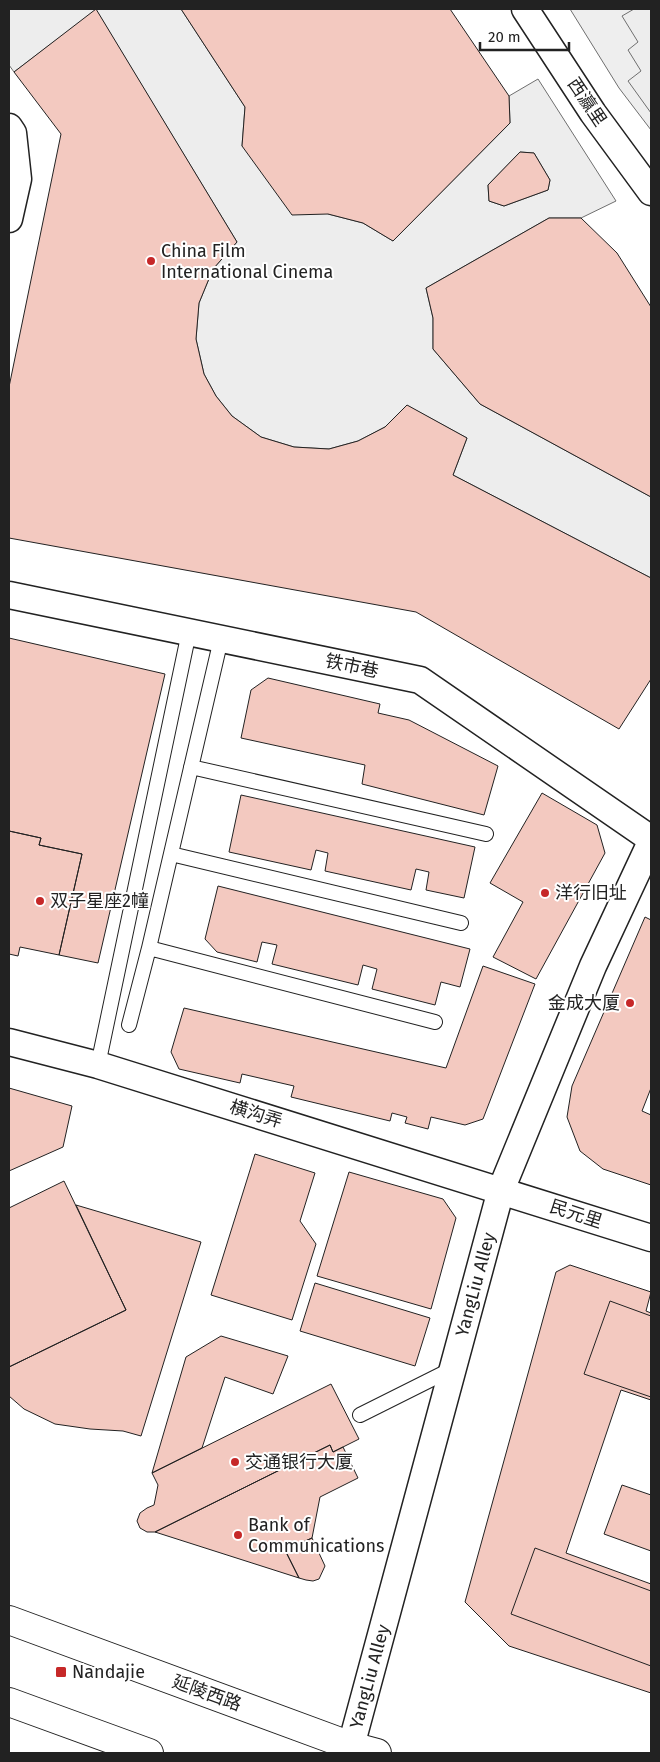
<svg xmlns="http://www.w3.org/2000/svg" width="660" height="1762" font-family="'Fira Sans','Noto Sans SC',sans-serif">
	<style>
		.green { fill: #eee; stroke: #6f6f6f }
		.parking { fill: #ededed; stroke: #6f6f6f; fill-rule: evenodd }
		.building { fill: #f3c9c0; stroke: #222 }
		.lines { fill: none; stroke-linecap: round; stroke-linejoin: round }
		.lane-casing { stroke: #222; stroke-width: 16 }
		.street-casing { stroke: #222; stroke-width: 29 }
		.primary-casing { stroke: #222; stroke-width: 30 }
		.lane { stroke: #fff; stroke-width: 14 }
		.street { stroke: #fff; stroke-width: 26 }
		.primary { stroke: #fff; stroke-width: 28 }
		.poi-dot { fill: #c62828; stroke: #fff; stroke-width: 2 }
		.labels { text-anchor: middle; stroke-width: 4; stroke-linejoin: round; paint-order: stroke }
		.street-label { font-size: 18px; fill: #222; stroke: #fff }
		.poi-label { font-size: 18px; fill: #222; stroke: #fff; text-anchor: start }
	</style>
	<rect width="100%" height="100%" fill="#fff"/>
	<!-- green -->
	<path class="green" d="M 570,9 L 651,9 L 651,130 L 619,88 Z"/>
	<!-- parking -->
	<path class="parking" d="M 9,9 L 181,9 L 245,107 L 242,146 L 328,214 L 363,223 L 393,241 L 510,123 L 509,96 L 538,79 L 616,201 L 581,218 L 549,218 L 426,288 L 433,318 L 433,349 L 480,404 L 651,497 L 651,578 L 453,475 L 467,438 L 408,406 L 385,427 L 358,441 L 329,449 L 294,447 L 261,437 L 232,416 L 216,396 L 204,374 L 196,339 L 199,303 L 213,269 L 237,242 L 96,10 L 14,72 L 9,65 ZM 520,152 L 534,153 L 550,180 L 548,190 L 504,206 L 489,201 L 488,185 Z
		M 634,9 L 651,9 L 651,113 L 628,81 L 641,71 L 628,50 L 638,42 L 622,16 Z"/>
	<!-- building -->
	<path class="building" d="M 96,9 L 237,242 L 213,269 L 199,303 L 196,339 L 204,374 L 216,396 L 232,416 L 261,437 L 294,447 L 329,449 L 358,441 L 385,427 L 407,405 L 467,438 L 453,475 L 651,578 L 651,679 L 619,729 L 416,612 L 9,538 L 9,387 L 61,134 L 14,72 Z
		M 181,9 L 450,9 L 509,96 L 510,123 L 393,241 L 363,223 L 328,214 L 292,215 L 242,146 L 245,107 Z
		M 520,152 L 534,153 L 550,180 L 548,190 L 504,206 L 489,201 L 488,185 Z
		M 549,218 L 581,218 L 617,253 L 651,307 L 651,497 L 480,404 L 433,349 L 433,318 L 426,288 Z
		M 9,638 L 165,674 L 98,963 L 59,955 L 82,854 L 39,845 L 41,838 L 9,831 Z
		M 268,678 L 380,704 L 378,713 L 409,720 L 498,766 L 484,815 L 362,784 L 365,765 L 241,738 L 251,690 Z
		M 542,793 L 597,825 L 605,853 L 536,979 L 493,957 L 523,902 L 490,883 Z
		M 241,795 L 475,847 L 464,898 L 426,890 L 429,872 L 416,869 L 411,890 L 325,871 L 328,853 L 316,850 L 311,870 L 229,852 Z
		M 9,831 L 41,838 L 39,845 L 82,854 L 59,955 L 20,947 L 18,956 L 9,954 Z
		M 218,886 L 470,949 L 460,987 L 441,982 L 435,1005 L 372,989 L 377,969 L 363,965 L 358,985 L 272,964 L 277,945 L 262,942 L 257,962 L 217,952 L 205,939 Z
		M 645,917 L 651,920 L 651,1088 L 642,1111 L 651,1115 L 651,1185 L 603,1169 L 580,1151 L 567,1117 L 572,1086 Z
		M 483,966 L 535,984 L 483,1119 L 465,1125 L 431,1117 L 428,1129 L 405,1123 L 407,1117 L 392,1113 L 390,1121 L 291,1097 L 294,1086 L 242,1074 L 240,1083 L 179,1069 L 171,1052 L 184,1008 L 446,1068 Z
		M 9,1088 L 72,1106 L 63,1147 L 9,1171 Z
		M 255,1154 L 315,1173 L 300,1221 L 316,1244 L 292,1320 L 211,1295 Z
		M 349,1172 L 443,1199 L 456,1218 L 431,1309 L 317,1276 Z
		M 64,1181 L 126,1310 L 9,1367 L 9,1208 Z
		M 76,1205 L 201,1242 L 141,1436 L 123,1431 L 90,1429 L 55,1424 L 24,1409 L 9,1396 L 9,1367 L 126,1310 Z
		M 570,1265 L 651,1292 L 646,1311 L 651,1313 L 651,1400 L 621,1390 L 566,1553 L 651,1584 L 651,1693 L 509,1646 L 465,1602 L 556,1272 Z
		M 315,1283 L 430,1318 L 415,1366 L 300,1331 Z
		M 610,1301 L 651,1316 L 651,1397 L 584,1374 Z
		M 221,1336 L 288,1356 L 273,1394 L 225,1377 L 202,1448 L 152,1473 L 186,1357 Z
		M 331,1384 L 359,1439 L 333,1452 L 330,1445 L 155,1532 L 147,1532 L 140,1528 L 137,1521 L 140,1513 L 147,1508 L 154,1505 L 158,1485 L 152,1473 Z
		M 330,1445 L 333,1452 L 343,1447 L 358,1478 L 320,1497 L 312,1538 L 285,1550 L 299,1578 L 155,1532 Z
		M 622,1485 L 651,1495 L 651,1551 L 604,1534 Z
		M 312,1538 L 325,1566 L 319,1579 L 313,1581 L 306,1580 L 299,1578 L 285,1550 Z
		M 535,1548 L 651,1591 L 651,1666 L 511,1614 Z"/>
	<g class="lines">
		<defs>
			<path id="lane" d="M 191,767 L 486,834
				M 171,854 L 461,923
				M 149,948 L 435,1022
				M 129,1025 L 149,948 L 221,639
				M 98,1065 L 189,632
				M 360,1415 L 452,1369"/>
			<g id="street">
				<path d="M 525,9 L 593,113 L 651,192"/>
				<path d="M 9,127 L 13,133 L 18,179 L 9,219"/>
				<path d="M 9,595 L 420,680 L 651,839"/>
				<path d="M 9,1042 L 98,1065 L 651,1238"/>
				<path id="s1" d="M 351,1746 L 501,1190 L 593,966 L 651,842"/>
			</g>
			<path id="primary" d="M 9,1620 L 351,1746 L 377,1753
				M 9,1702 L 149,1753"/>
		</defs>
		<!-- lane casing -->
		<use href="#lane" class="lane-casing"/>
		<!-- street casing -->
		<use href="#street" class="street-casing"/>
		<!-- primary casing -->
		<use href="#primary" class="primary-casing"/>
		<!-- lane -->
		<use href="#lane" class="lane"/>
		<!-- street -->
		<use href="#street" class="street"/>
		<!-- primary -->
		<use href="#primary" class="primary"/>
	</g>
	<!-- markers -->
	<g class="poi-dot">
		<circle cx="151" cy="261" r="5"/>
		<circle cx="545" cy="893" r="5"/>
		<circle cx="40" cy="901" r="5"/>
		<circle cx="630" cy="1003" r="5"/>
		<circle cx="235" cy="1462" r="5"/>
		<circle cx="238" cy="1535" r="5"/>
		<rect x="55" y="1666" width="12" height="12" rx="2.5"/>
	</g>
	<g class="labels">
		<!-- street labels -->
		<g class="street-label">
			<text transform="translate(587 102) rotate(56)" y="6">西瀛里</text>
			<text transform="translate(352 666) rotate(12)" y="6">铁市巷</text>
			<text transform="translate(256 1114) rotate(17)" y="6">横沟弄</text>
			<text transform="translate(576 1214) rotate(18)" y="6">民元里</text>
			<text dy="6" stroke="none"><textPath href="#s1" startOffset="478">YangLiu Alley</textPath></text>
			<text dy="6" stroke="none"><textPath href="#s1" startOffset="72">YangLiu Alley</textPath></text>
			<text transform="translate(207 1693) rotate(20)" y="6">延陵西路</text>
		</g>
		<!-- poi labels -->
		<g class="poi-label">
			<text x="161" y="257">China Film<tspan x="161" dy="21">International Cinema</tspan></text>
			<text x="555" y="899">洋行旧址</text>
			<text x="50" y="907">双子星座2幢</text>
			<text x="620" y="1009" text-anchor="end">金成大厦</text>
			<text x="245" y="1468">交通银行大厦</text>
			<text x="248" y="1531">Bank of<tspan x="248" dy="21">Communications</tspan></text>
			<text x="72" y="1678">Nandajie</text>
		</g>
	</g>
	<!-- border -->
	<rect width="660" height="1762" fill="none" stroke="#222222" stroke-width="20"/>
	<!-- scale -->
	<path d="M480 42v8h89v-8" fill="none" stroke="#222222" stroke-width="2.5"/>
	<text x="488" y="42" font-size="15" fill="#222222" stroke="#ffffff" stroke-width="4" paint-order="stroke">20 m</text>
</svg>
